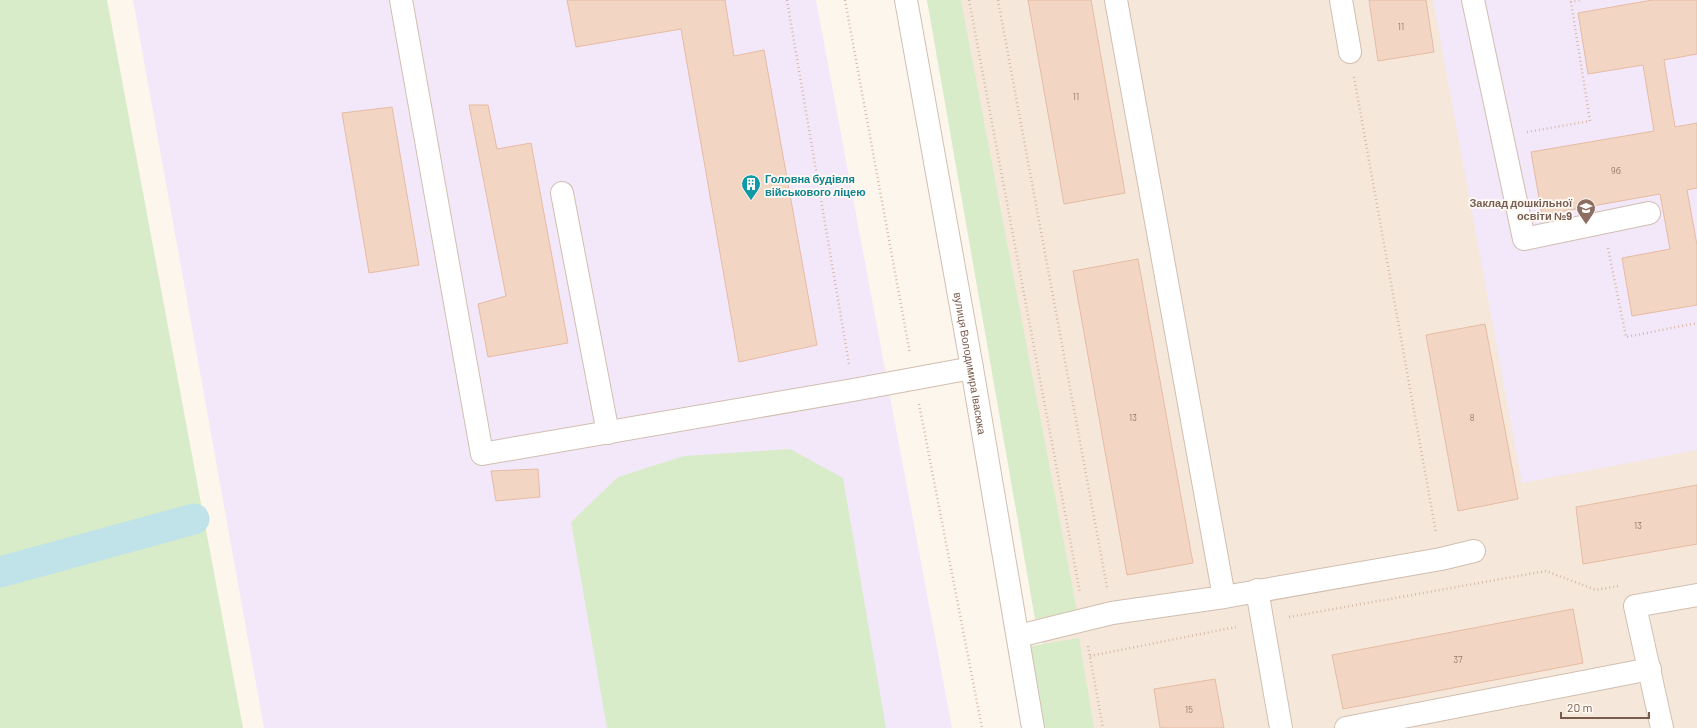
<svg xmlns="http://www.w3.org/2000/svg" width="1697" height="728" font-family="Barlow,sans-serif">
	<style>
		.residential { fill: #f5e8da }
		.education { fill: #f3e8fa }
		.green { fill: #d8ecc9 }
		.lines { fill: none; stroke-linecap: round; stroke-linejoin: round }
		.canal { stroke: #bfe3e8; stroke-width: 31 }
		.building { fill: #f3d5c3; stroke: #e6bba3 }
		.minor-casing { stroke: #d1beb0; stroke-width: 24 }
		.path { stroke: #d9b8a5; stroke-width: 2.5; stroke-dasharray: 1 3; stroke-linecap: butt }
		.minor { stroke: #fff; stroke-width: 22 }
		.labels { text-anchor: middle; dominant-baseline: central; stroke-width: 3.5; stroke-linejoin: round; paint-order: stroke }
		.number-label { font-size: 9px; fill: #987a6a }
		.culture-label { font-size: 11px; font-weight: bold; fill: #0d838f; stroke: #fffaf3; text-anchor: start }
		.education-label { font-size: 11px; font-weight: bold; fill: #785e54; stroke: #fffaf3; text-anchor: end }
		.street-label { font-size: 11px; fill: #7a5c4d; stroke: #fffaf3 }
	</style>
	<rect width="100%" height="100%" fill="#fdf6ec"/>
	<path class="residential" d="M927 0H1697V728H1058Z"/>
	<g class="education">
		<path d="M133 0H816L952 728H264Z"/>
		<path d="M1433 0H1697V450L1522 483Z"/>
	</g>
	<g class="green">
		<path d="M0 0H107L243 728H0Z"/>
		<path d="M927 0H961L1077 611 1035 619Z"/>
		<path d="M790 449 843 478 886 728H607L571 522 618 477 684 456Z"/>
		<path d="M1079 638 1094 728H1045L1031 646Z"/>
	</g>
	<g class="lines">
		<path class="canal" d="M0 572 194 519"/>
	</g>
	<g class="building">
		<path d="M567 0H725L734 56 764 50 817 345 739 362 681 29 576 47Z"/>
		<path d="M1028 0H1091L1125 193 1064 204Z"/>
		<path d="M1369 0H1426L1434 52 1378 61Z"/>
		<path d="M1652 0H1697V54L1664 60 1675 127 1697 123V188L1687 190 1697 245V305L1632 316 1622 258 1670 249 1660 194 1542 215 1531 152 1654 131 1643 65 1588 74 1578 13Z"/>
		<path d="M469 105H488L497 149 531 143 568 343 488 357 478 304 506 296Z"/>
		<path d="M392 107 419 265 369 273 342 113Z"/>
		<path d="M1138 259 1193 563 1127 575 1073 271Z"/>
		<path d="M1485 324 1518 499 1458 511 1426 335Z"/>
		<path d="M538 469 540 497 496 501 491 471Z"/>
		<path d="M1697 485V544L1583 564 1576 507Z"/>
		<path d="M1573 609 1583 663 1343 709 1332 655Z"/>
		<path d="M1215 679 1224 728H1160L1154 689Z"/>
	</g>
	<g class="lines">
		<defs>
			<g id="minor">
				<path d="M401 0 482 454 853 390 972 368"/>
				<path id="s1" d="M906 0 972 368 1033 728"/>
				<path d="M1116 0 1224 597"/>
				<path d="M1341 0 1350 52"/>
				<path d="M1473 0 1524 239 1649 213"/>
				<path d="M562 193 608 433"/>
				<path d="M1257 590 1281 728"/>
				<path d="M1018 636 1112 613 1224 597 1441 559 1474 551"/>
				<path d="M1346 728 1650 669"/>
				<path d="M1662 728 1635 606 1697 595"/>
			</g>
		</defs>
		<use href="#minor" class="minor-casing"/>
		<g class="path">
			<path d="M787 0 849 364"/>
			<path d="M845 0 910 354"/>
			<path d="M969 0 1080 593"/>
			<path d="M998 0 1107 587"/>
			<path d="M1354 77 1436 533"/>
			<path d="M1527 132 1590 121 1571 2 1580 0"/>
			<path d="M1608 248 1626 337 1697 323"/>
			<path d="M919 404 982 728"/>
			<path d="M1289 617 1546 571 1596 590 1618 586"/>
			<path d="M1088 646 1103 728"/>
			<path d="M1090 656 1236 627"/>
		</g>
		<use href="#minor" class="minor"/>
	</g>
	<defs>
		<symbol id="building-pin" viewBox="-11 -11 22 30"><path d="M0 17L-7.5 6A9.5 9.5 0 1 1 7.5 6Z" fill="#0f9aa8" stroke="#fffaf3"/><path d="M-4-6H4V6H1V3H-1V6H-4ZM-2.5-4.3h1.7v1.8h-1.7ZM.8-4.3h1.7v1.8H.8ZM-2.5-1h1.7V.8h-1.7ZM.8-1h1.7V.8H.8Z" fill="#fff"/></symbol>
		<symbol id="school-pin" viewBox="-11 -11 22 30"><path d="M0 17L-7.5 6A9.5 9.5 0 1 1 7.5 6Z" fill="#8d6e63" stroke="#fffaf3"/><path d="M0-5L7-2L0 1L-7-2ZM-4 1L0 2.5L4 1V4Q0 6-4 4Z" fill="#fff"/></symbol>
	</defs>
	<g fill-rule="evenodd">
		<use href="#building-pin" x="740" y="173" width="22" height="30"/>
		<use href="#school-pin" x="1575" y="197" width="22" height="30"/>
	</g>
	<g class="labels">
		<g class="number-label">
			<text x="1401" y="26">11</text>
			<text x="1076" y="96">11</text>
			<text x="1616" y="170">9б</text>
			<text x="1133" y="417">13</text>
			<text x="1472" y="417">8</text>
			<text x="1638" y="525">13</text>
			<text x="1458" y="659">37</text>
			<text x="1189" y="709">15</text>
		</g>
		<g class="culture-label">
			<text x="765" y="178">Головна будівля<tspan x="765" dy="13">військового ліцею</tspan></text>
		</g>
		<g class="education-label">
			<text x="1572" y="202">Заклад дошкільної<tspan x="1572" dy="13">освіти №9</tspan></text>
		</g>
		<g class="street-label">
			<text stroke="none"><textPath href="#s1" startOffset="369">вулиця Володимира Івасюка</textPath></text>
		</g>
	</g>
	<path d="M1561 712v6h88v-6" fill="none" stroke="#7a5c4d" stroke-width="2"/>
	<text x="1567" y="712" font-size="12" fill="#7a5c4d" stroke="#fffaf3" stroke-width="3" paint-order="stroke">20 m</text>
</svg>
